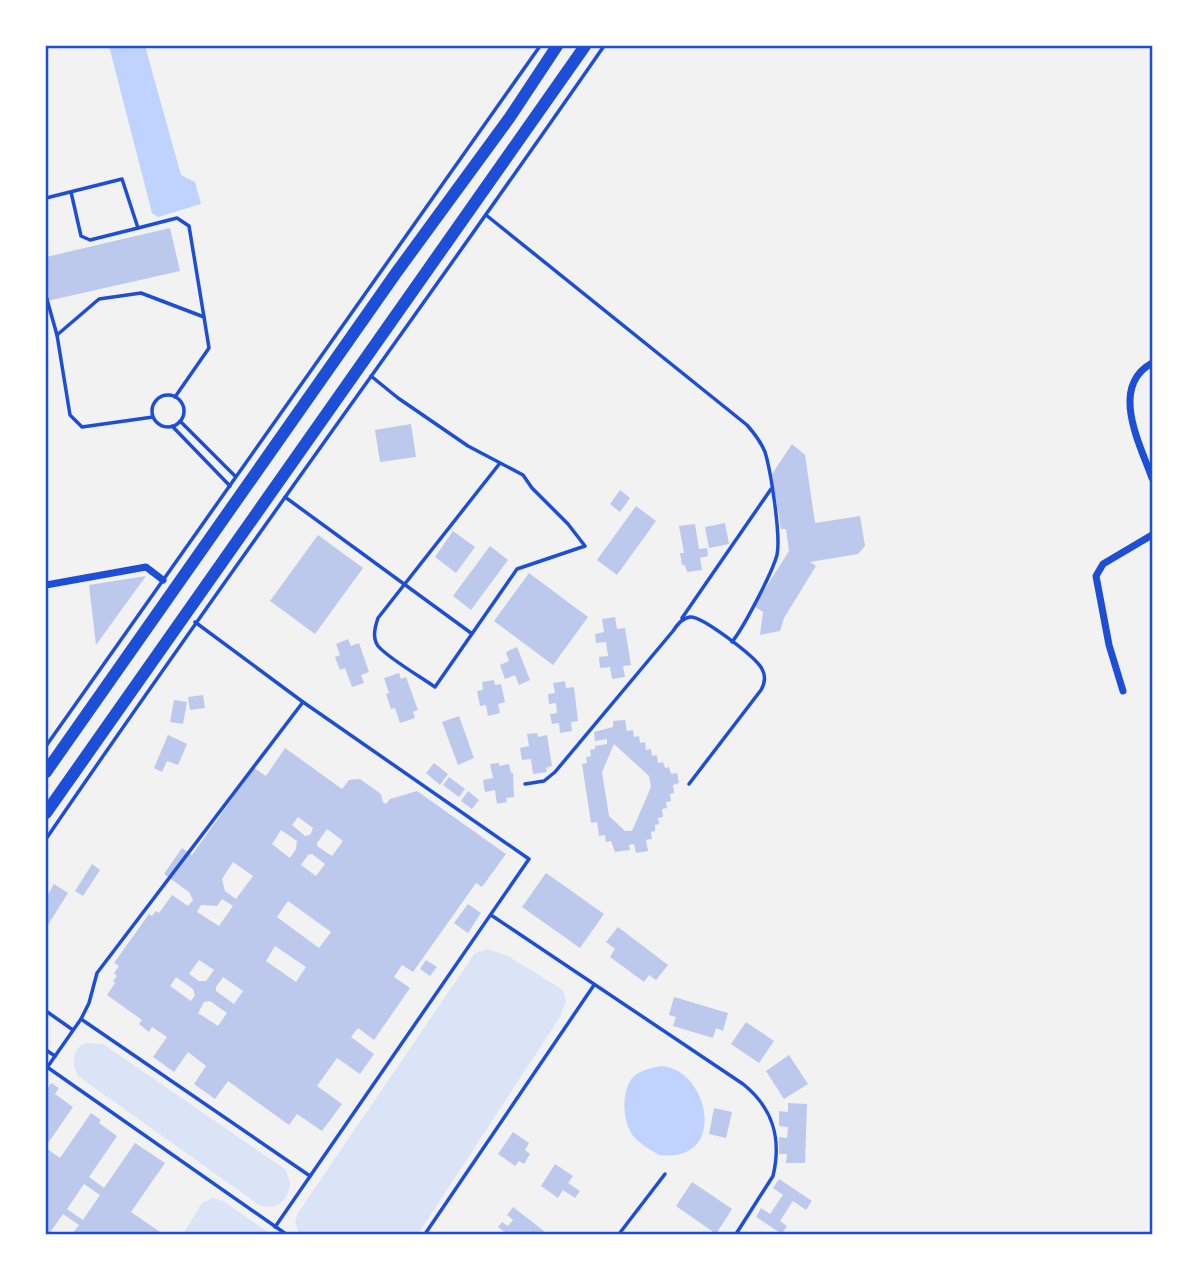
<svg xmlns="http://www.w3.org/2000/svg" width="1198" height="1280" font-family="'Roboto Condensed',sans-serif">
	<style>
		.green { fill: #dbe4f7 }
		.water { fill: #bfd3fe }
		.building { fill: #bdc9ec; fill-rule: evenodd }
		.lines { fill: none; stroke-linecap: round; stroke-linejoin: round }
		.service { stroke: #1d4ed8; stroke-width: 3.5 }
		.minor { stroke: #1d4ed8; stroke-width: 7 }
		.trunk { stroke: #1d4ed8; stroke-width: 12 }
		.neatline { fill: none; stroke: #1d4ed8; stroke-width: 2.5 }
	</style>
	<rect width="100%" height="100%" fill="#f2f2f2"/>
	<g class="green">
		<path d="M487 949 508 956 563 990 566 1001 560 1017 418 1234H299L295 1221 298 1213 475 953Z"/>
		<path d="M86 1043 103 1044 286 1170 290 1183C288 1201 277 1211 259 1205L78 1076C71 1064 72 1048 86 1043Z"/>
		<path d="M213 1198 223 1201 271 1234H183L202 1203Z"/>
	</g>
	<g class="water">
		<path d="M109 46H145L181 175 195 182 201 204 158 217 152 213Z"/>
		<path d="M661 1066C702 1068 722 1137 686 1152 678 1156 668 1156 659 1155 651 1150 642 1145 636 1139 622 1126 620 1090 634 1076 641 1070 652 1068 661 1066Z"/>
	</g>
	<g class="building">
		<path d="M170 228 180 271 47 301 46 257Z"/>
		<path d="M411 424 416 457 380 462 375 430Z"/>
		<path d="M792 444 805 455 815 523 860 516 865 546 858 554 810 562 816 566 784 618 780 631 760 635 763 612 754 606 789 551 786 529H781L772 474Z"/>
		<path d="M620 490 630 498 620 512 610 504Z"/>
		<path d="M636 506 656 521 617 575 597 560Z"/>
		<path d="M725 523 729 544 709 548 705 527Z"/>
		<path d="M695 524 699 549 707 548 708 556 700 558 702 570 687 572 685 565H682L680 553H684L679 526Z"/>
		<path d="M453 531 475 547 456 573 435 557Z"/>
		<path d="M318 535 363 568 315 634 270 601Z"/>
		<path d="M490 546 508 560 471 610 453 596Z"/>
		<path d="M529 573 588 617 553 665 494 621Z"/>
		<path d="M146 576 96 645 89 585Z"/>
		<path d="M615 617 617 629 625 628 631 665 623 666 625 677 612 679 610 667 600 668 599 657 608 656 606 642 596 643 595 634 604 632 602 619Z"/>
		<path d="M348 639 351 646 359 643 369 672 361 675 364 683 352 687 345 668 340 670 335 657 340 655 336 644Z"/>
		<path d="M517 647 530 680 519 685 515 675 505 679 500 665 509 661 506 652Z"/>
		<path d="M399 673 401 679 406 677 418 710 413 712 415 718 400 723 395 708 391 709 386 694 389 693 384 678Z"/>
		<path d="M494 680 495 685 501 684 505 702 498 704 500 713 488 716 486 705 480 706 477 691 483 690 482 682Z"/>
		<path d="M565 681 566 688 574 687 578 721 571 722 572 731 560 733 559 723 552 724 550 714 557 713 556 703 549 704 548 694 555 693 553 683Z"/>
		<path d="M203 695 205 708 190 710 188 697Z"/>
		<path d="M174 700 187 702 183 724 170 722Z"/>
		<path d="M459 716 474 758 458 765 442 722Z"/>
		<path d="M625 720 627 731 633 730 634 737 639 736 640 743 645 742 646 750 651 749 652 756 657 755 658 763 663 762 665 768 669 767 671 774 677 773 679 783 673 785 674 793 670 794 671 801 666 802 667 808 662 809 663 817 658 818 659 824 655 825V831L651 832 652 839 646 840 648 851 636 853 634 844 629 845 630 850 615 852 611 841 606 842 605 835 599 836 597 822 591 823 582 764 587 763 586 757 591 756 590 750 595 749V746L607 744V739L595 741 594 732 613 727V721ZM614 744 649 776 651 787 632 831H625L609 816 602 772Z"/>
		<path d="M537 733 538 737 547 735 552 766 546 768 547 772 533 774 531 759 522 760 520 748 529 746 527 734Z"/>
		<path d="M168 735 187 744 178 765 167 761 162 772 154 768Z"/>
		<path d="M285 748 342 789 349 780 360 779 381 794 383 802 386 804 390 799 417 791 506 854 482 887 476 883 413 972 402 965 394 977 410 988 374 1040 358 1028 351 1037 374 1054 360 1074 337 1058 317 1086 342 1104 322 1131 297 1114 289 1125 228 1081 215 1099 194 1084 206 1066 188 1052 174 1072 153 1057 167 1037 152 1027 149 1032 139 1024 142 1020 107 995 115 983 113 981 117 976 114 973 119 966 114 963 149 914 152 916 156 911 159 913 172 895 188 906 193 900 189 892 164 874 182 848 192 855 254 768 266 776ZM298 817 313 828 310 835 305 836 292 825ZM327 829 343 841 332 856 317 846V843ZM281 830 297 841 296 849 290 858 272 844ZM312 854 325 864 316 876 301 865 308 855ZM233 862 253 876 236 899 225 891 222 879ZM222 899 233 906 219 926 197 912 201 905 217 906ZM288 901 331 932 319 948 277 917ZM275 946 306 967 296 982 266 961ZM199 960 214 970 206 981H199L189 974ZM176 977 193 989 195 995 191 1001 170 986ZM223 977 243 991 234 1004 216 991V987ZM210 1001 227 1013 218 1026 198 1013 204 1002Z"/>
		<path d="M434 763 448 774 440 785 426 773Z"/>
		<path d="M499 763V766L509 764 511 773H513L514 797 506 798 507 802 497 804 495 790 485 792 483 780 493 778 490 764Z"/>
		<path d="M449 777 465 789 459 797 443 785Z"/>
		<path d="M468 791 479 800 472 809 461 801Z"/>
		<path d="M92 864 100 870 83 896 75 891Z"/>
		<path d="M546 873 604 914 580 948 522 907Z"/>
		<path d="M54 884 68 893 46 928V898Z"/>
		<path d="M468 904 481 913 468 933 454 923Z"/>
		<path d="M618 927 668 965 656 980 649 975 644 982 610 957 615 949 606 942Z"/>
		<path d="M426 960 437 967 430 976 420 969Z"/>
		<path d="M674 997 728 1013 723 1031 716 1028 713 1038 673 1026 676 1017 669 1015Z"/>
		<path d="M746 1022 774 1041 759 1063 731 1044Z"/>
		<path d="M789 1055 808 1084 784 1099 766 1071Z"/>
		<path d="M51 1083 59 1088 55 1094 73 1107 46 1146V1091Z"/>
		<path d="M788 1103 807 1104 805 1163H786L787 1154H779V1137L787 1138 788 1127 779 1126V1111L788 1112Z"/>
		<path d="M714 1108 732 1112 726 1138 709 1134Z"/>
		<path d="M91 1113 101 1120 99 1123 117 1136 89 1177 104 1188 135 1143 165 1163 131 1212 163 1234H72L79 1225 63 1214 49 1234H46V1148L60 1158ZM84 1184 100 1195 83 1220 67 1209Z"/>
		<path d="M513 1132 529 1143 525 1150 530 1154 524 1164 519 1161 515 1166 498 1154Z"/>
		<path d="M555 1164 573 1176 568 1183 580 1191 575 1198 563 1190 558 1198 541 1186Z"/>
		<path d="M779 1179 812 1201 806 1210 793 1201 780 1221 787 1226 782 1234 756 1217 761 1208 770 1214 783 1195 773 1188Z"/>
		<path d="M692 1182 732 1209 716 1234 676 1206Z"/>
		<path d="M513 1207 544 1231 541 1234H507L498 1227 502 1222 508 1226 513 1220 507 1215Z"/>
	</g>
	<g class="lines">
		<g class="service">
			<path d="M71 192 81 236 90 240 138 228"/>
			<path d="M46 198 122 179 138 228 177 218 189 226 204 317"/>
			<path d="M486 215 747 425C754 433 761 442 765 452 771 472 781 536 777 555 772 573 744 627 732 642"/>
			<path d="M46 296 57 335"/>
			<path d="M371 376 398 398 468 446 523 475 532 488 568 524 585 546 517 569 435 687C421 677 388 658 378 646 372 638 375 627 378 618L500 463"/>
			<circle cx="168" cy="411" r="16"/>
			<path d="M153 417 82 427 70 415 57 335 99 299 141 293 204 317 209 348 175 397"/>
			<path d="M180 421 235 476"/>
			<path d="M172 426 230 486"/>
			<path d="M285 497 471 633"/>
			<path d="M682 618 771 489"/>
			<path d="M195 622 303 702 529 859 275 1227"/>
			<path d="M46 746 540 46"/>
			<path d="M525 784 544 781 555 772 673 631C677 625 682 618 690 617 702 616 756 657 762 669 766 676 765 683 761 690L689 784"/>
			<path d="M46 839C228 572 420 312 604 46"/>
			<path d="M491 915 743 1084C773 1108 782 1138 773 1176L736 1234"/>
			<path d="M46 1011 73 1030"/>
			<path d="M81 1019 310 1176"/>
			<path d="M46 1050 55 1056"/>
			<path d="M47 1067 286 1234"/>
			<path d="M46 1069 81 1019 89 1003 97 973 303 702"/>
			<path d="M425 1234 594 985"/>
			<path d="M619 1234 665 1174"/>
		</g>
		<g class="minor">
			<path d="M1152 363C1109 387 1140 444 1152 478"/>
			<path d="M46 585 146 567 163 580"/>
			<path d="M1123 691 1109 645 1096 576 1103 564 1152 535"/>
		</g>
		<g class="trunk">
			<path d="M46 772 396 273 510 117 557 46"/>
			<path d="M46 813 585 46"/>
		</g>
	</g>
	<rect width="1198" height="1280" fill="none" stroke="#ffffff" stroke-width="94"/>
	<rect x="47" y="47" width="1104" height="1186" class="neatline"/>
</svg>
